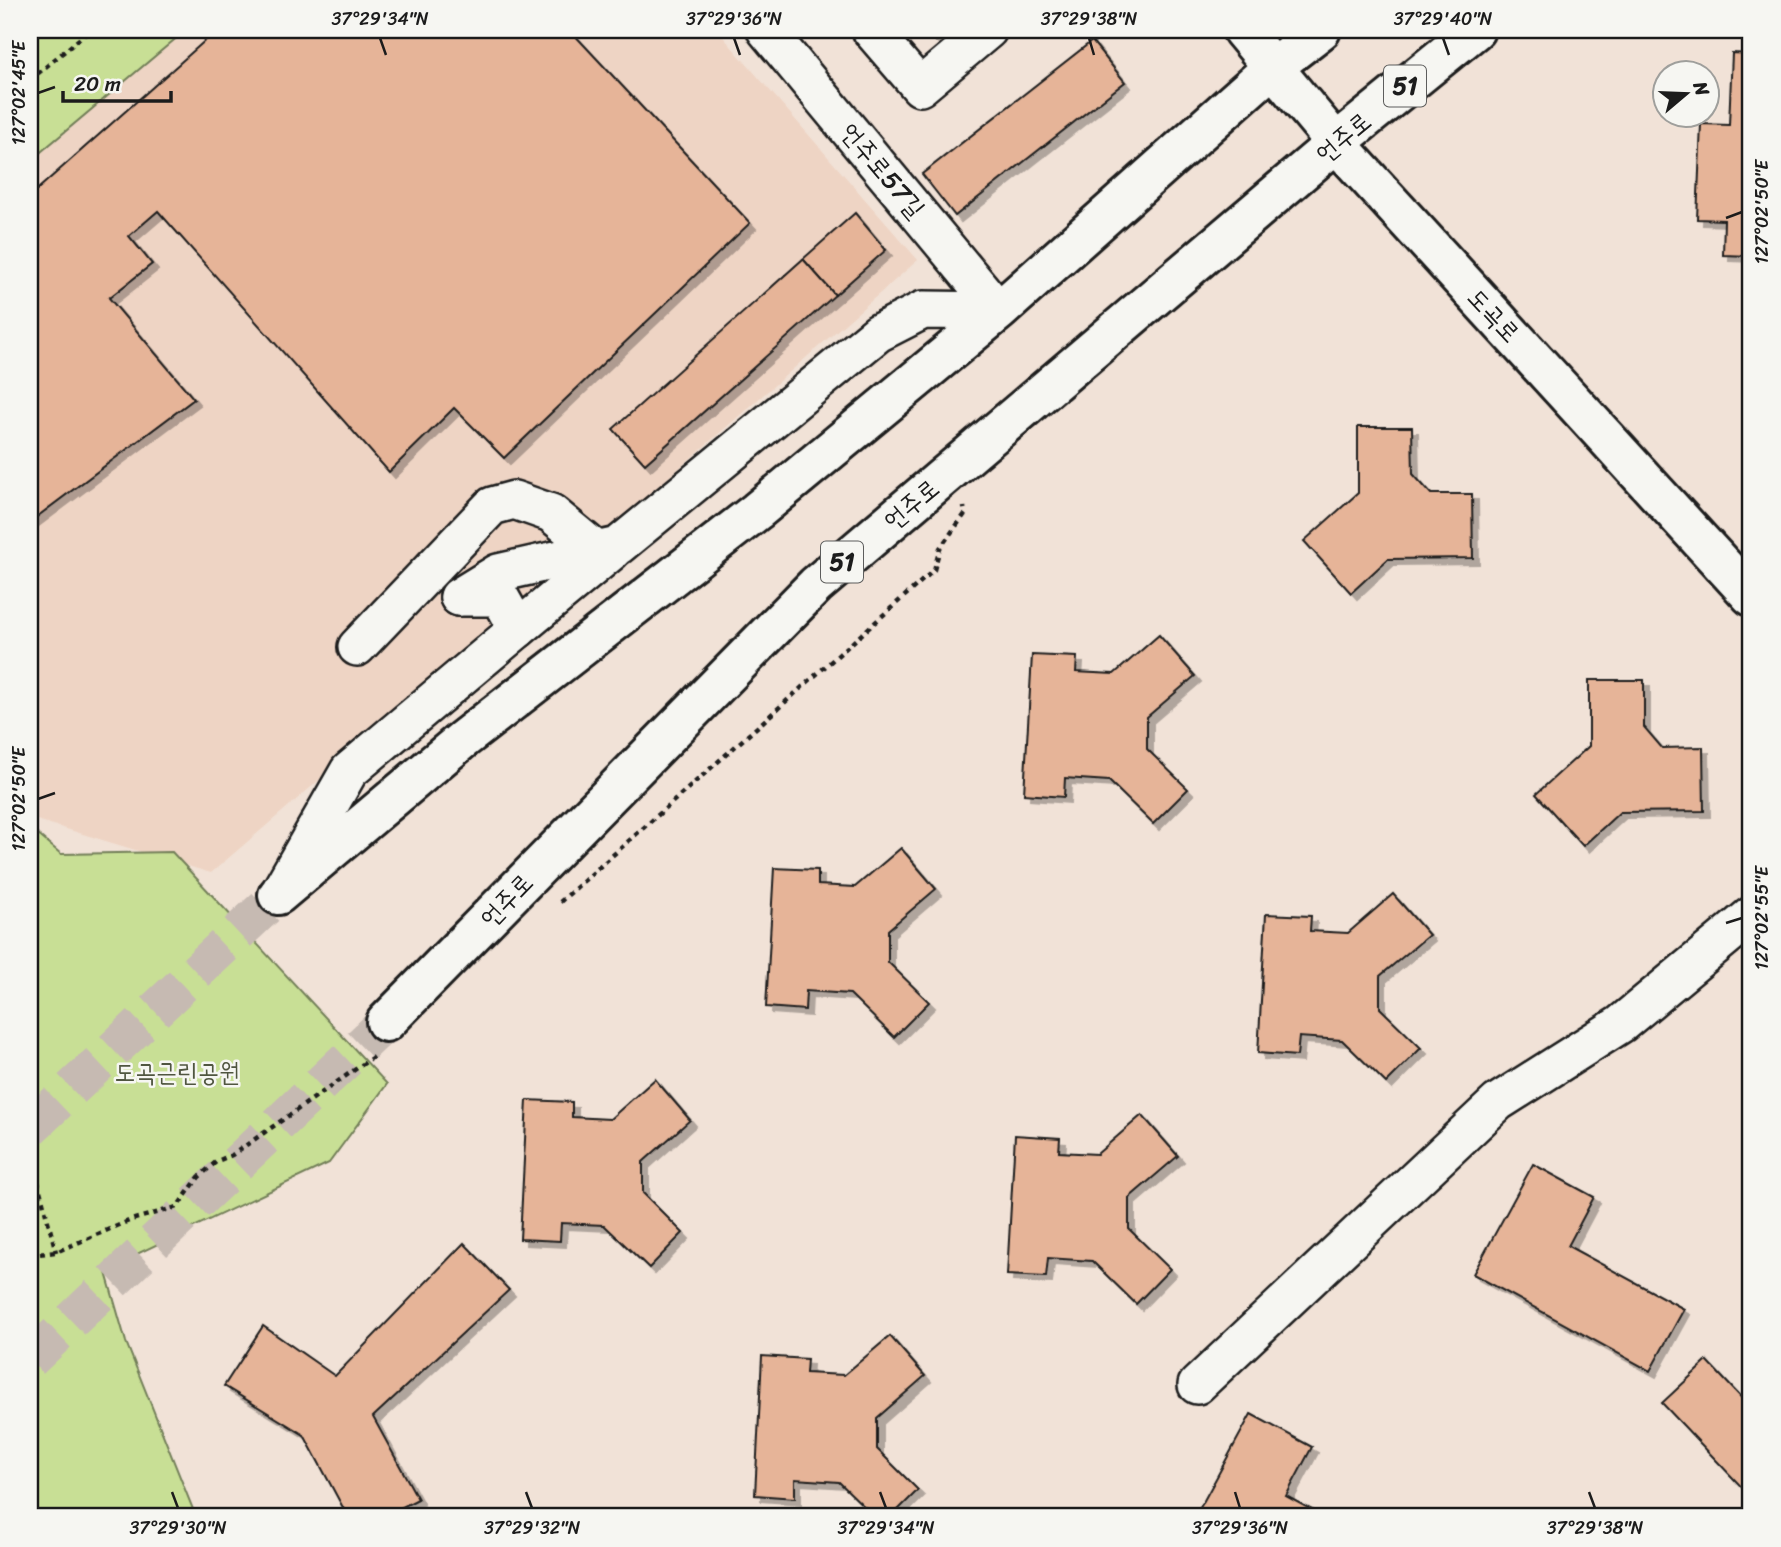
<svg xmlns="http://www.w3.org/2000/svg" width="1781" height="1547" font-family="Sriracha,'Poor Story',sans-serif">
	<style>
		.built { fill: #eed4c4 }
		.green { fill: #c8df95; stroke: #727e58; stroke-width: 2 }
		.building { fill: #e6b498; stroke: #1c1c1c; stroke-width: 2; filter: url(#shadow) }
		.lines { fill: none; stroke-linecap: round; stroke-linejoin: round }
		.major-tunnel { stroke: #c6bab2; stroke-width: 38; stroke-dasharray: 38 19; stroke-linecap: butt }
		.minor-casing { stroke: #1c1c1c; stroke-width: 42 }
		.major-casing { stroke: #1c1c1c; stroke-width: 44 }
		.path { stroke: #1c1c1c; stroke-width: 4.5; stroke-dasharray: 5 5; stroke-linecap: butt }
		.minor { stroke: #f6f6f2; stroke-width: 37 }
		.major { stroke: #f6f6f2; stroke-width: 38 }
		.ticks { fill: none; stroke: #1c1c1c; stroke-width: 2.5 }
		.labels { text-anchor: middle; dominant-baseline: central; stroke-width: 5; stroke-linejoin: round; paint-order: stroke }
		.shield { fill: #f6f6f2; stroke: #5d5d5c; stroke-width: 2 }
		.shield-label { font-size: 24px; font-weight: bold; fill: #1c1c1c }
		.street-label { font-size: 26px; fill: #1c1c1c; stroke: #f6f6f2 }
		.park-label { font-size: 26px; fill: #505640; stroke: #f6f6f2 }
		.neatline { fill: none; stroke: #1c1c1c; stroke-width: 2.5 }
		.ticks-label { font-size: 18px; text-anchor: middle; fill: #1c1c1c }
	</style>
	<defs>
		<filter id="shadow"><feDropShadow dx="6" dy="6" stdDeviation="0" flood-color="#0004"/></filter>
	</defs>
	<rect width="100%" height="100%" fill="#f1e2d7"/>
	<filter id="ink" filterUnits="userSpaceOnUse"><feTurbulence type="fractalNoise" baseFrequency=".0143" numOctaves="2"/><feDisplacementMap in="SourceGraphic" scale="14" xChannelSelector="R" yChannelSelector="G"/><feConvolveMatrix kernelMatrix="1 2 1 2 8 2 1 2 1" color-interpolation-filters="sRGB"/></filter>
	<g filter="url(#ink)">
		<path class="built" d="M186 30H717L918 260 488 635 211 873 30 818V161Z"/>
		<g class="green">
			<path d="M30 30H186L30 161Z"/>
			<path d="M30 828 61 854 172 852 387 1084 329 1163 105 1269 126 1342 196 1517H30Z"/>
		</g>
		<g class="building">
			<path d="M217 30H570L750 223 504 458 454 408 389 472 158 211 129 236 152 264 109 298 194 399 30 522V196Z"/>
			<path d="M926 30H949L936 41Z"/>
			<path d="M1092 41 1125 82 955 216 922 174Z"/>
			<path d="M1732 53 1751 54V256L1723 255 1724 220 1697 219 1701 124 1729 125Z"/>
			<path d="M855 213 886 250 835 295 803 259Z"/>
			<path d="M803 259 835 295 645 464 613 429Z"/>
			<path d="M1358 427H1412L1413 474 1431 494H1472L1473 558 1388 559 1351 593 1304 541 1358 493Z"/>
			<path d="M1159 635 1195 676 1147 717V749L1188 789 1153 824 1109 781 1065 778 1064 797 1024 794 1032 655 1077 657 1076 672 1114 674Z"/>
			<path d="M1589 680H1644V727L1662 748 1703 747 1704 811 1620 812 1583 846 1536 794 1589 746Z"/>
			<path d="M901 848 936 889 888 930V962L929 1002 894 1037 850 994 806 991 805 1010 766 1007 774 868 818 870V885L855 887Z"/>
			<path d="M1393 894 1429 935 1380 976V1008L1421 1048 1386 1083 1342 1040 1299 1037 1297 1056 1258 1053 1266 914 1311 916 1310 931 1348 933Z"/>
			<path d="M655 1079 690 1120 643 1162V1193L683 1233 649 1268 604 1225 561 1223 560 1241 520 1239 527 1100 572 1102V1117L610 1119Z"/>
			<path d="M1142 1115 1178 1156 1129 1198V1229L1170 1269 1136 1304 1092 1261 1048 1258 1046 1277 1007 1275 1015 1135 1060 1138 1059 1152 1097 1154Z"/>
			<path d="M1533 1164 1594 1197 1568 1246 1684 1309 1650 1371 1473 1274Z"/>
			<path d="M464 1243 509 1290 373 1417 418 1499 383 1517H348L304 1435 224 1386 263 1326 335 1376Z"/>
			<path d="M890 1336 925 1376 877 1418V1449L918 1490 891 1517H875L839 1482 795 1479V1498L755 1495 762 1356 807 1359 806 1373 844 1375Z"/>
			<path d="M1707 1361 1751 1408V1497L1662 1403Z"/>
			<path d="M1251 1414 1312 1447 1286 1496 1325 1517H1195Z"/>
		</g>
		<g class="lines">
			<g class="major-tunnel">
				<path d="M30 1128 278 895"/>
				<path d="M30 1360 386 1022"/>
			</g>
			<defs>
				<g id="minor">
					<path d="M766 30 999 311"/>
					<path d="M871 30 920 87 988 30"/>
					<path d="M459 597 498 573 618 546 878 333 923 310 999 311"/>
					<path d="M518 629 612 551"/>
					<path d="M357 647 492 506 514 500 551 513 597 551"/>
					<path d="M281 890 349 771 518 629 500 597H459"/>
					<path d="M1197 1385 1498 1102 1621 1024 1751 916"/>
				</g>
				<g id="major">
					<path d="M1242 30 1336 143 1751 596"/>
					<path d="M278 895 461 741 757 511 999 311 1273 67 1321 30"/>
					<path d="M386 1022 816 585 1336 143 1475 30"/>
				</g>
			</defs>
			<use href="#minor" class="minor-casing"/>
			<use href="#major" class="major-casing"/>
			<g class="path">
				<path d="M30 80 90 30"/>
				<path d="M560 902 934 570 940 548 965 514 964 507"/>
				<path d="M30 1152 56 1252"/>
				<path d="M30 1255 56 1252 131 1220 177 1207 199 1177 217 1161 232 1155 373 1057"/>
			</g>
			<use href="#minor" class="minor"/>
			<use href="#major" class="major"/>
		</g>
	</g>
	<path class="ticks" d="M380 38 386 55M734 38 740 55M1089 38 1094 55M1443 38 1449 55M38 93 55 87M1726 218 1742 212M38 799 55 793M1726 923 1742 918M172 1492 178 1508M526 1492 532 1508M880 1492 886 1508M1235 1492 1240 1508M1589 1492 1595 1508"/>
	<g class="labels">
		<g class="shield">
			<rect x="1384" y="65.5" width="42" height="41" rx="5"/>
			<rect x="821" y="541.5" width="42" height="41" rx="5"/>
		</g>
		<g class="shield-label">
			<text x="1405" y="86">51</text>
			<text x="842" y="562">51</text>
		</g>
		<g class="street-label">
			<text transform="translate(1343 137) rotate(-40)">언주로</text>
			<text transform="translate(883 170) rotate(50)">언주로57길</text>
			<text transform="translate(1494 315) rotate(47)">도곡로</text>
			<text transform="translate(911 504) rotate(-40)">언주로</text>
			<text transform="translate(506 900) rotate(-46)">언주로</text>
		</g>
		<g class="park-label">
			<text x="177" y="1072">도곡근린공원</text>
		</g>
	</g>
	<rect width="1781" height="1547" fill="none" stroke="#f6f6f2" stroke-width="77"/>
	<g transform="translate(1686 94) rotate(71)"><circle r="33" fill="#f6f6f2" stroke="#9f9f9c" stroke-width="2"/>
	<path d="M0-5L12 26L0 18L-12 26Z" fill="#1c1c1c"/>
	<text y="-10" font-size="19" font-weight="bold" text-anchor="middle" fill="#1c1c1c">N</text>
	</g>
	<path d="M63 91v10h108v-10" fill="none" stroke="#1c1c1c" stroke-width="3.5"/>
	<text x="74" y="91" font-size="21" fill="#1c1c1c" stroke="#f6f6f2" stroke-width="5" paint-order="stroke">20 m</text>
	<rect x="38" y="38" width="1704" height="1470" class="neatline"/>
	<g class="ticks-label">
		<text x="380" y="25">37°29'34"N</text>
		<text x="734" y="25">37°29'36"N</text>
		<text x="1089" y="25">37°29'38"N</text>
		<text x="1443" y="25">37°29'40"N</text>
		<text transform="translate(19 93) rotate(-90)" y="6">127°02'45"E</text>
		<text transform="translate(1762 212) rotate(-90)" y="6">127°02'50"E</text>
		<text transform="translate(19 799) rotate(-90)" y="6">127°02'50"E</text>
		<text transform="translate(1762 918) rotate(-90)" y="6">127°02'55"E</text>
		<text x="178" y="1534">37°29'30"N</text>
		<text x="532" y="1534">37°29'32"N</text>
		<text x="886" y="1534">37°29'34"N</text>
		<text x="1240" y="1534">37°29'36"N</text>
		<text x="1595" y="1534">37°29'38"N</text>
	</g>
</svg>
